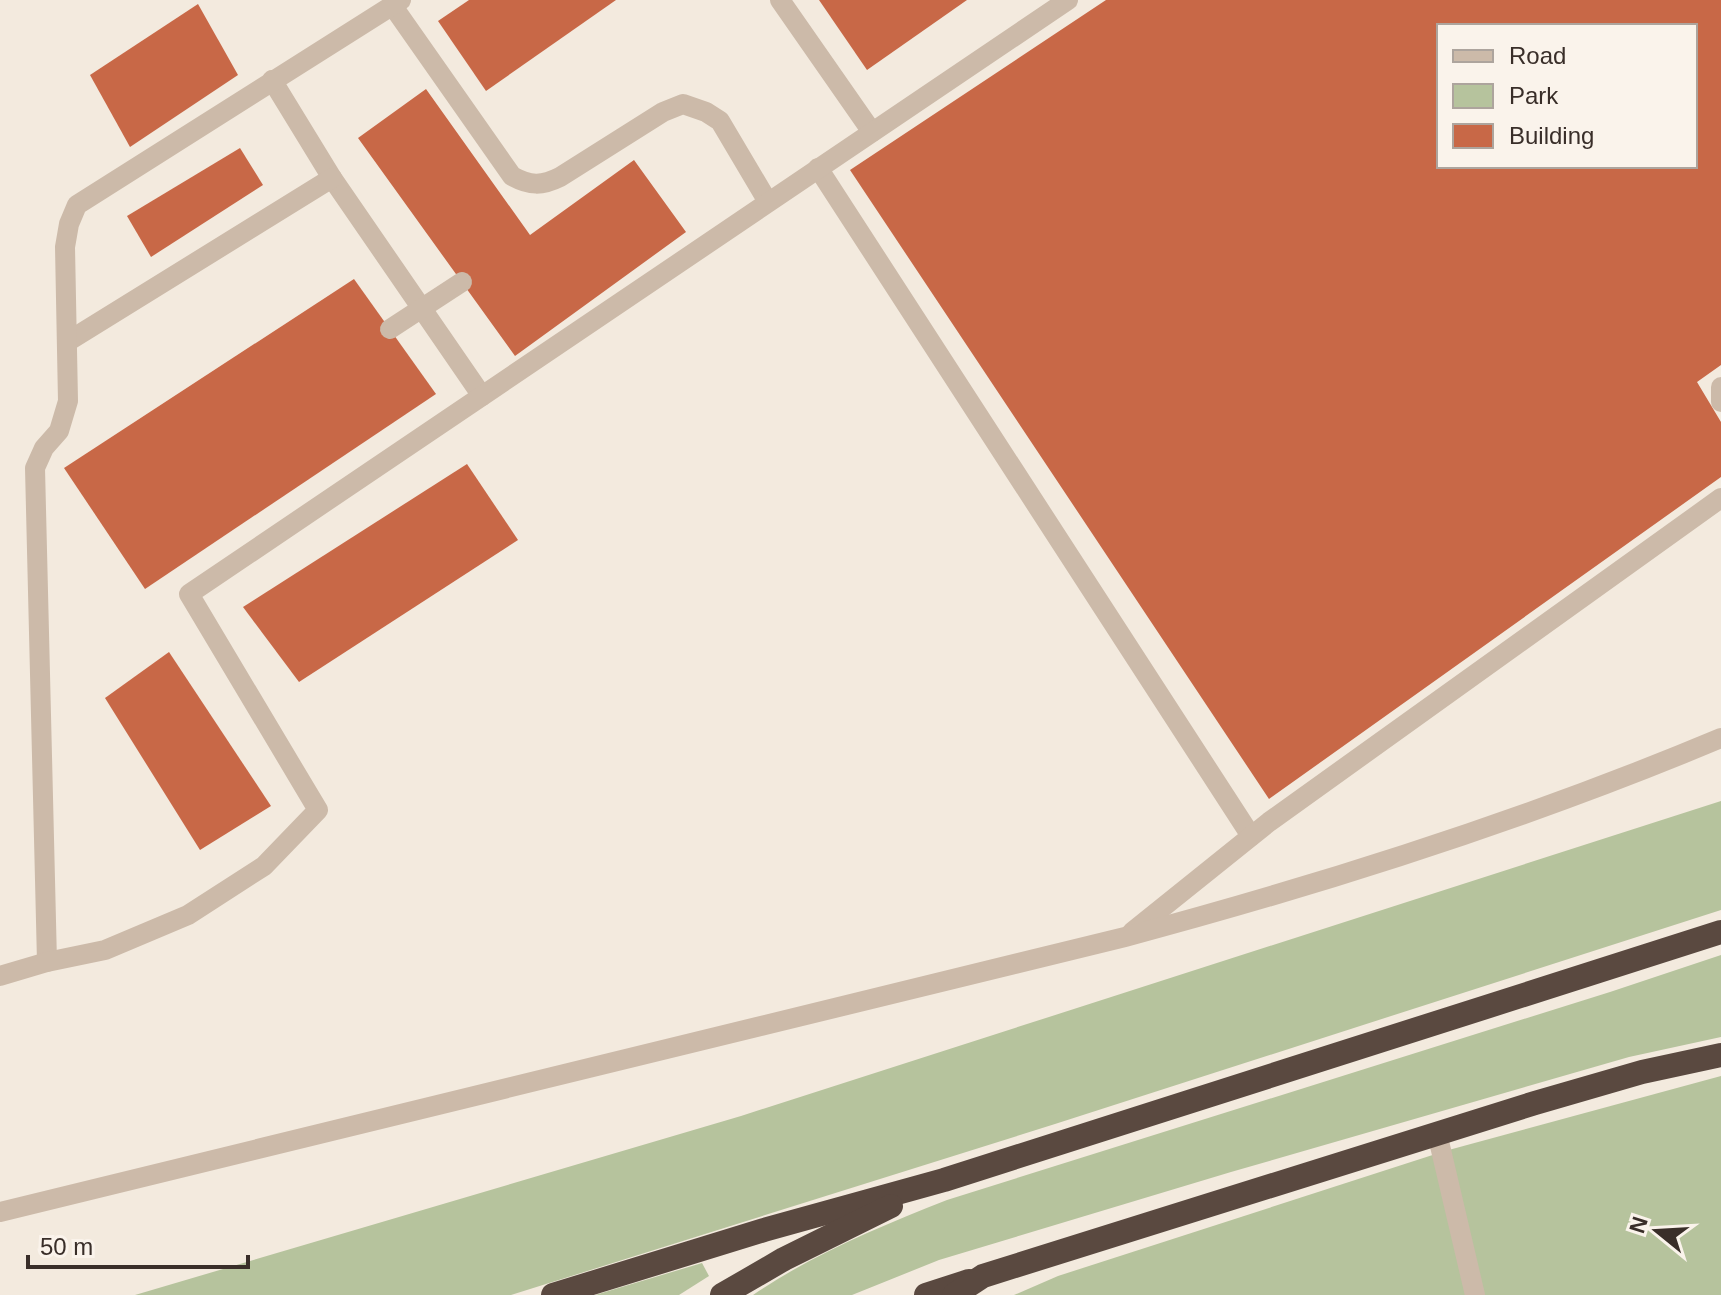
<svg xmlns="http://www.w3.org/2000/svg" width="1721" height="1295" font-family="Arial,sans-serif">
	<style>
		.green { fill: #b6c39d }
		.building { fill: #c86847; fill-rule: evenodd }
		.lines { fill: none; stroke-linecap: round; stroke-linejoin: round }
		.minor { stroke: #ccbaa9; stroke-width: 20 }
		.highway { stroke: #5a4940; stroke-width: 24 }
	</style>
	<rect width="100%" height="100%" fill="#f3eade"/>
	<g class="green">
		<path d="M1721 801V910L1055 1124 511 1295H135L741 1116Z"/>
		<path d="M1721 955V1037L1629 1057 1231 1172 939 1260 852 1295H753C813 1254 879 1227 947 1200L1610 992Z"/>
		<path d="M1721 1076V1295H1014L1058 1276 1445 1151Z"/>
		<path d="M702 1263 709 1276 679 1295H595Z"/>
	</g>
	<g class="building">
		<path d="M469 0H616L486 91 438 21Z"/>
		<path d="M819 0H967L867 70Z"/>
		<path d="M1106 0H1721V365L1697 382 1721 422V477L1269 799 850 170ZM1439 26H1695V166H1439Z"/>
		<path d="M198 4 238 75 130 147 90 75Z"/>
		<path d="M426 89 530 235 634 160 686 232 515 356 358 138Z"/>
		<path d="M240 148 263 185 151 257 127 216Z"/>
		<path d="M354 279 436 394 145 589 64 468Z"/>
		<path d="M467 464 518 540 299 682 243 607Z"/>
		<path d="M169 652 271 806 200 850 105 698Z"/>
	</g>
	<g class="lines">
		<g class="minor">
			<path d="M780 0 872 132"/>
			<path d="M392 5 512 176C530 186 542 186 560 177L663 112 683 104 706 112 720 121 768 202"/>
			<path d="M272 80 332 178 482 396"/>
			<path d="M818 168 1251 836"/>
			<path d="M390 329 462 282"/>
			<path d="M67 342 332 178"/>
			<path d="M1721 387V402"/>
			<path d="M1132 932 1269 822 1721 498"/>
			<path d="M47 962 35 468 44 448 59 431 68 401 65 247 69 224 77 205 401 0"/>
			<path d="M0 976 47 962 105 950 188 915 264 866 318 810 189 594 1068 0"/>
			<path d="M1437 1133 1475 1295"/>
			<path d="M0 1212 1125 937C1327 883 1528 819 1721 738"/>
		</g>
		<g class="highway">
			<path d="M553 1295 764 1230 944 1180 1721 932"/>
			<path d="M722 1295 784 1259 891 1206"/>
			<path d="M926 1295 969 1281"/>
			<path d="M954 1295 983 1276 1535 1103 1642 1072 1721 1055"/>
		</g>
	</g>
	<rect x="1437" y="24" width="260" height="144" fill="#faf3eb" stroke="#ada49d" stroke-width="2"/>
	<rect x="1453" y="50" width="40" height="12" fill="#ccbaa9" stroke="#ada49d" stroke-width="2"/>
	<text x="1509" y="64" font-size="24" fill="#392e29">Road</text>
	<rect x="1453" y="84" width="40" height="24" fill="#b6c39d" stroke="#ada49d" stroke-width="2"/>
	<text x="1509" y="104" font-size="24" fill="#392e29">Park</text>
	<rect x="1453" y="124" width="40" height="24" fill="#c86847" stroke="#ada49d" stroke-width="2"/>
	<text x="1509" y="144" font-size="24" fill="#392e29">Building</text>
	<g transform="translate(1657 1231) rotate(288)" stroke="#faf3eb" stroke-width="6" paint-order="stroke">
	<path d="M0-6L14 30L0 20L-14 30Z" fill="#392e29"/>
	<text y="-12" font-size="22" font-weight="bold" text-anchor="middle" fill="#392e29">N</text>
	</g>
	<path d="M28 1255v12h220v-12" fill="none" stroke="#392e29" stroke-width="4"/>
	<text x="40" y="1255" font-size="24" fill="#392e29" stroke="#faf3eb" stroke-width="6" paint-order="stroke">50 m</text>
</svg>
